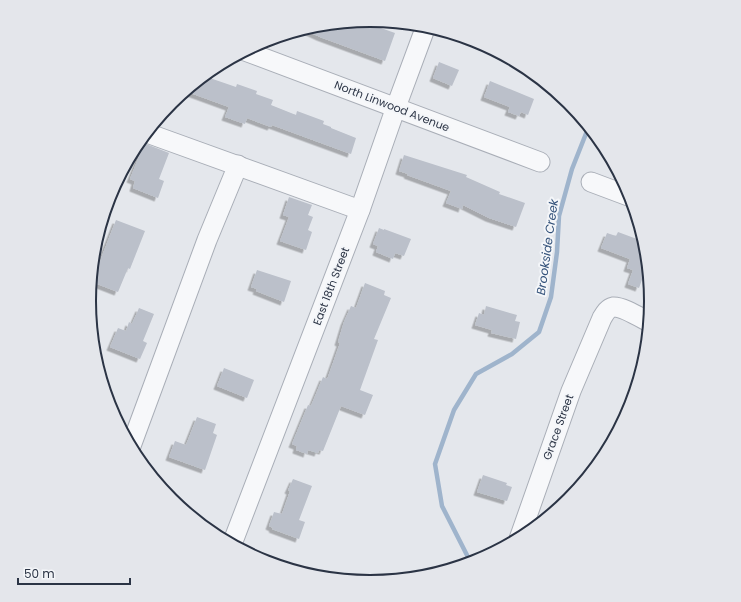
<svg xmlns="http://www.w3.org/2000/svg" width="741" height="602" font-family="Poppins,sans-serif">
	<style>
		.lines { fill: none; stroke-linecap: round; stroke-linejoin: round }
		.stream { stroke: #9fb4cc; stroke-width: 4.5 }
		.building { fill: #bbc0ca; filter: url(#shadow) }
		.minor-casing { stroke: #a9aeb7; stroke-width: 21 }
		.minor { stroke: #f7f8fa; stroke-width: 19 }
		.labels { text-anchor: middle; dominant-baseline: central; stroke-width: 4; stroke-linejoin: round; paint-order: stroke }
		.street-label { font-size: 11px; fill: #2b3445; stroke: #f4f6f9 }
		.water-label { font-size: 12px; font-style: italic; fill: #34527a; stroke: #f4f6f9 }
		.rim { fill: none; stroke: #2b3445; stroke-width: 2 }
	</style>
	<defs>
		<filter id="shadow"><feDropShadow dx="-3.5" dy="3.5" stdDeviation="0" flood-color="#0004"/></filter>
	</defs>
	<rect width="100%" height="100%" fill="#e4e7ec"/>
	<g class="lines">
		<path class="stream" d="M471 563 442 506 435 464 454 410 476 374 512 354 539 332 551 297 557 252 559 216 572 169 589 126"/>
	</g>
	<g class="building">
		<path d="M361 21 395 33 385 61 320 37 303 29 316 25 334 24 347 28 349 22Z"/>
		<path d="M439 62 459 70 452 86 433 78Z"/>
		<path d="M204 76 236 87 237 84 257 91 256 94 273 100 271 105 296 115 297 111 324 121 323 124 331 127V128L356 138 351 154 272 125 271 127 247 118 245 124 225 117 229 107 185 91Z"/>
		<path d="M490 81 534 99 528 115 521 112 519 116 508 112 510 107 484 97Z"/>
		<path d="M141 142 169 153 159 179 164 181 158 198 133 188 135 181 130 179 140 154 136 153Z"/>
		<path d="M404 155 467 175 466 177 500 192 499 194 525 203 516 227 489 218 463 205 462 209 446 203 451 191 407 175 408 174 399 171Z"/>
		<path d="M289 197 312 205 308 215 313 217 308 230 312 232 306 250 280 241 289 217 283 215Z"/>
		<path d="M116 220 145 231 130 269 128 268 118 292 92 282Z"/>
		<path d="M379 228 384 230V229L411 239 404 256 395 253 393 259 376 252 378 246 373 244Z"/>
		<path d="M618 232 645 242 648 263 639 288 628 284 633 270 627 268 630 259 601 248 607 233 616 236Z"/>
		<path d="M257 270 291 281 284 302 256 291 257 289 251 287Z"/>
		<path d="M365 283 385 291 384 295 391 298 374 339 378 340 360 390 373 395 365 415 341 406 323 451 319 450 318 453 308 450 307 454 296 450 297 446 292 444 308 405 311 406 323 377 327 379 328 377 340 343 338 342 344 322 351 306 356 308Z"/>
		<path d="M486 306 517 315 515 321 520 322 516 339 491 333 492 330 475 325 479 313 484 315Z"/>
		<path d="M139 308 154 314 143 341 147 343 140 359 110 347 118 328 126 331 129 322 132 324Z"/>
		<path d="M224 368 254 380 247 398 217 386Z"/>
		<path d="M197 417 216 424 213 433 217 435 205 470 169 457 175 441 186 445Z"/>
		<path d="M483 475 507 483 506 485 512 487 507 501 477 492Z"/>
		<path d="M293 479 312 486 299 520 305 522 299 539 272 529 273 528 269 526 274 512 282 514 290 491 288 490Z"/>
	</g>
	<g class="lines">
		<defs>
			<g id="minor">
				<path d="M245 51 540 162"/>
				<path d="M147 133 360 210"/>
				<path d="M591 182 631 197"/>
				<path d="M131 446 207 240 238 165"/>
				<path d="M519 539 571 391 602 318C605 313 608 308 613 307 622 306 641 318 649 322"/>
				<path d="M232 544 360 210 396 107 426 26"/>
			</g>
		</defs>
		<use href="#minor" class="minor-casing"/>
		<use href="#minor" class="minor"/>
	</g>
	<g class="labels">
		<g class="street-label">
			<text transform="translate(392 106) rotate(21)">North Linwood Avenue</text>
			<text transform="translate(331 286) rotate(-69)">East 18th Street</text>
			<text transform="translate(558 427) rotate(-70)">Grace Street</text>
		</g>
		<g class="water-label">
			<text transform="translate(547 247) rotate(-82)">Brookside Creek</text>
		</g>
	</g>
	<path d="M0 0H741V602H0ZM96 301a274 274 0 1 1 548 0a274 274 0 1 1-548 0Z" fill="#e4e6eb" fill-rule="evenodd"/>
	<path class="rim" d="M96 301a274 274 0 1 1 548 0a274 274 0 1 1-548 0Z"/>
	<path d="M18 578v6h112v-6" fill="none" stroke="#2b3445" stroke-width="2"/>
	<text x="24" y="578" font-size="12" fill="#2b3445" stroke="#f4f6f9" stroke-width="3" paint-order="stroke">50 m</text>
</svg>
